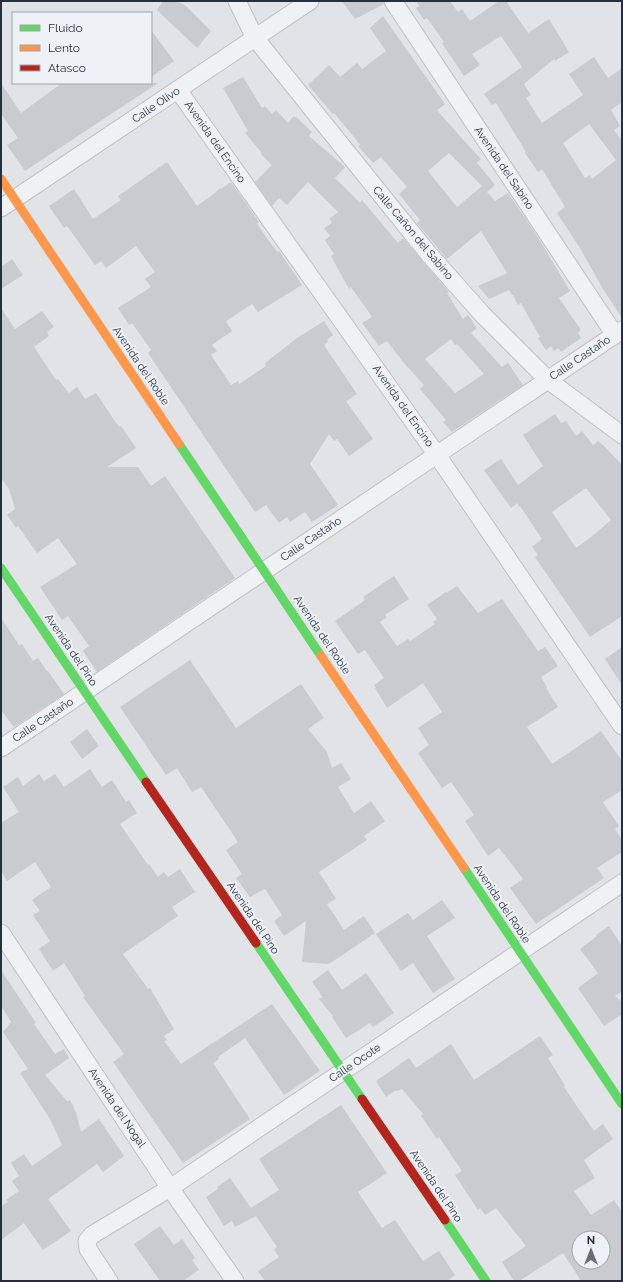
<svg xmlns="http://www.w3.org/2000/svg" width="623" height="1282" font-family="Raleway,sans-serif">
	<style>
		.building { fill: #c9cbce; fill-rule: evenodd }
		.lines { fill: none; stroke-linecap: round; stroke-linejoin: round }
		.street-casing { stroke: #bfc1c4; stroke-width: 19 }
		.street { stroke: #f0f1f2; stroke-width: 17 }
		.fast { stroke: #63d668; stroke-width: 9 }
		.slow { stroke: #ff974d; stroke-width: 9 }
		.jam { stroke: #b3261e; stroke-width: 9 }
		.labels { text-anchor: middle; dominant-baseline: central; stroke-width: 4; stroke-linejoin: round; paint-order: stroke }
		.street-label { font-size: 11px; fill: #272f3f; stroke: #eef1f6 }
	</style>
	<rect width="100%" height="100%" fill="#e1e3e6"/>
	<g class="building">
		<path d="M163 1H177L186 6 211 31 197 48 157 10Z"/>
		<path d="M342 1H383L384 4 355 19Z"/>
		<path d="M416 1H450L458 12 462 9 470 21 499 1H506L528 33 549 19 569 52 555 61 554 59 524 84 531 95 526 98 542 123 583 95 569 74 594 57 608 78 622 68V102L611 110 620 126 614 130 622 141V318L603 289 580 248 557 213 565 207 542 169 538 172 525 153 526 152 496 103 492 105 484 94 522 67 501 36 472 54 480 65 464 76 442 43 444 42 427 18 424 20 416 8 419 6ZM589 124 616 160 592 179 590 175 585 178 563 143Z"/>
		<path d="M383 16 445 104 437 110 466 143 481 159 477 163 495 185 487 192 495 201 508 193 536 234 570 291 559 298 581 330 578 333 581 338 561 352 558 348 554 351 551 346 546 350 538 338 540 337 521 303 518 305 513 295H512L509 290 489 299 478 286 507 273 481 231 447 259 417 223 420 220 399 194 407 187 381 157 373 163 358 146 360 145 354 137 334 113 333 114 308 85 329 65 340 77 357 63 362 69 386 51 370 28ZM449 153 482 186 457 207 428 171Z"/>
		<path d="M151 30 174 61 151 77Z"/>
		<path d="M243 77 262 108 265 106 272 114 276 110 288 123 294 116 295 118 296 117 312 132 309 136 345 167 335 178 360 203 362 200 398 243 403 238 449 292 447 293 463 319 468 315 477 328 471 333 502 367 508 363 523 385 452 432 443 422 446 420 420 389 424 385 403 362 387 341 379 346 362 323 372 317 351 287 349 289 331 256 334 254 325 240 330 236 324 228 332 223 329 219 338 212 308 182 287 205 279 198 272 206 255 182 272 165 261 154 262 153 245 133 248 131 223 88ZM451 339 455 345 457 344 484 374 455 393 425 359Z"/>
		<path d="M1 83 21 113 62 83H158L25 171 7 145 18 138 1 114Z"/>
		<path d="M167 162 197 206 215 193 220 188 221 189 231 182 259 222 257 224 277 252 279 251 302 285 258 312 252 304 226 321 232 331 212 345 217 351 211 355 231 385 238 381 239 384 266 366 265 363 297 338 324 321 333 335 327 340 328 342 324 345 357 394 346 401 373 439 349 456 337 439 334 441 329 434 310 464 338 505 312 522 305 512 290 522 287 517 279 523 266 505 255 512 148 353 151 350 132 323 129 325 118 308 151 287 145 279 155 272 136 246 106 268 101 261 95 265 67 226 64 228 49 206 74 189 93 219 121 200 118 196Z"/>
		<path d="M12 259 23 275 1 289V267Z"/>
		<path d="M1 308 15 329 42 311 54 327 47 332 49 336 34 347 56 380 58 379 69 393 77 387 85 399 96 393 119 427 121 426 136 448 107 467H138L151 486 165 476 235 578 97 672 83 651 89 646 68 616 62 620 40 587 77 564 58 538 37 553 18 526 16 528 7 515 15 509 9 489 1 478Z"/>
		<path d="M555 414 561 423 566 421 576 436 582 431 593 445 598 441 604 446 622 465V616L590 637 535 557 538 555 532 547 542 539 520 506 519 507 517 503 511 508 484 470 501 459 518 485 543 466 523 435ZM586 488 611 520 590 538 576 548 552 512Z"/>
		<path d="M394 576 409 599 385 615 387 617 380 622 397 646 408 639 410 641 435 624 433 622 437 619 427 605 446 592 447 593 457 586 478 613 502 599 538 651 545 647 558 666 541 677 547 687 546 688 558 707 527 727 552 764 601 731 622 761V790L603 802 619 826 615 829 622 840V852L597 868 604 878 536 924 510 888 523 879 514 867 499 848 488 856 465 821 474 815 451 782 442 788 418 753 429 745 418 728 442 712 423 683 387 708 375 688H376L374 685 384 678 365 650 358 654 335 621 365 600 363 597Z"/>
		<path d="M1 618 19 645 22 644 33 661 38 658 47 671H48L64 694 14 727 1 710Z"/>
		<path d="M622 647V685L605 659Z"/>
		<path d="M190 660 236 728 301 684 324 718 308 729 327 752 332 768 341 763 351 779 338 787 354 813 371 801 385 821 364 836 367 840 319 872 336 899 327 904 344 930 364 916 375 933 329 964 302 962 306 921 284 936 274 921 282 915 265 889 250 897 236 878 242 874 226 850 238 842 201 787 192 792 177 768 166 775 120 707Z"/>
		<path d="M87 729 99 746 82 759 70 742Z"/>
		<path d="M90 769 102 787 112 780 126 802 129 800 137 813 120 824 148 865 149 864 158 877 164 872 168 877 180 869 195 892 172 907 178 916 123 954 148 989 150 988 174 1029 164 1036 167 1040 164 1041 181 1064 272 1004 320 1071 284 1095 245 1038 218 1057 219 1059 213 1063 250 1119 183 1163 113 1062 124 1054 83 997 85 996 64 963 53 971 39 949 50 941 33 915 40 911 32 900 51 887 35 862 7 881 1 871V823L19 812 3 787 18 777 23 786 39 774 44 781 55 774 64 787Z"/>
		<path d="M442 900 455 918 427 936 455 979 433 993 413 963 401 971 376 934 408 913 413 920Z"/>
		<path d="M609 926 622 946V991L615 996 622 1002V1014L604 1026 578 988 598 973 580 949 597 936 596 935Z"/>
		<path d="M1 970 36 1023 34 1024 55 1054 64 1049 69 1058 45 1075 67 1101 70 1100 76 1112 81 1132 99 1119 124 1156 103 1172 97 1164 48 1199 71 1231 43 1250 24 1223 1 1240V1206L8 1202 6 1200 19 1191 12 1181 19 1176 11 1163 24 1154 32 1166 62 1145 50 1119 20 1073 28 1069 3 1032 11 1022 1 1006Z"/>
		<path d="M328 970 342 990 366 973 394 1013 373 1027 370 1023 346 1038 332 1017 333 1016 319 999 323 997 312 982Z"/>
		<path d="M540 1036 553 1055 548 1058 565 1086 564 1087 594 1131 603 1124 613 1139 584 1160 595 1178 574 1191 591 1215 614 1200 622 1212V1281H581L563 1253 519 1281H514L502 1262 526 1246 496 1208 485 1215 480 1208 478 1210 455 1175 462 1171 439 1137 437 1139 421 1116 423 1114 402 1089 397 1091 396 1090 386 1097 376 1081 409 1058 416 1068 451 1044 474 1080ZM579 1238H603V1262H579Z"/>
		<path d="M341 1105 387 1173 358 1192 382 1228 395 1220 423 1261 439 1251 455 1275 447 1281H265L258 1271 279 1257 274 1249 277 1247 256 1216 235 1227 232 1221 224 1226 206 1197 218 1189 217 1187 230 1178 251 1208 279 1190 259 1159Z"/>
		<path d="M160 1226 174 1245 182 1239 195 1258 192 1260 199 1270 183 1281H160L134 1244Z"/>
	</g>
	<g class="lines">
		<defs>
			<g id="street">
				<path d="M237 1 255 38 428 253 483 315 548 380 622 435"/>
				<path d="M393 1 615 335"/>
				<path d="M178 90 437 455 622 726"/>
				<path d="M1 208 310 1"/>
				<path d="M1 748 622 330"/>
				<path d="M1 933 170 1188 235 1281"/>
				<path d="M109 1281 88 1249 87 1241 92 1235 170 1188 622 883"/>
			</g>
		</defs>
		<use href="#street" class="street-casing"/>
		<use href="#street" class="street"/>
		<g class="fast">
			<path d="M179 444 321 656"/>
			<path d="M1 568 146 782"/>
			<path d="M464 868 622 1104"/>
			<path d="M256 943 362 1099"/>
			<path d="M445 1220 486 1281"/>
		</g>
		<g class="slow">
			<path d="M1 179 179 444"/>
			<path d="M321 656 464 868"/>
		</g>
		<g class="jam">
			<path d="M146 782 256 943"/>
			<path d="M362 1099 445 1220"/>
		</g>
	</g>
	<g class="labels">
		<g class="street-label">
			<text transform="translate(156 105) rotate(-34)">Calle Olivo</text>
			<text transform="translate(215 142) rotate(55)">Avenida del Encino</text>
			<text transform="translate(504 168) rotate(56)">Avenida del Sabino</text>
			<text transform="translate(413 233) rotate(50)">Calle Cañon del Sabino</text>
			<text transform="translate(580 358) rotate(-34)">Calle Castaño</text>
			<text transform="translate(141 366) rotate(56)">Avenida del Roble</text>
			<text transform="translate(403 406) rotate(55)">Avenida del Encino</text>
			<text transform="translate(311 539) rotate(-34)">Calle Castaño</text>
			<text transform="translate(322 635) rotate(56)">Avenida del Roble</text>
			<text transform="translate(71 650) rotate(56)">Avenida del Pino</text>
			<text transform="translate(43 720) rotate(-34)">Calle Castaño</text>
			<text transform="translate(502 904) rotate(56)">Avenida del Roble</text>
			<text transform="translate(253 918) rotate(56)">Avenida del Pino</text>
			<text transform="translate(355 1063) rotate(-34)">Calle Ocote</text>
			<text transform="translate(117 1108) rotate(56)">Avenida del Nogal</text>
			<text transform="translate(436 1186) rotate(56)">Avenida del Pino</text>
		</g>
	</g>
	<rect width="623" height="1282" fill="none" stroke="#272f3f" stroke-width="4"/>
	<rect x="12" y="12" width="140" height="72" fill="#eef1f6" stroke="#9ea3ad"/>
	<rect x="20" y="25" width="20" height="6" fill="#63d668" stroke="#9ea3ad"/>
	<text x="48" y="32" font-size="12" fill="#272f3f">Fluido</text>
	<rect x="20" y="45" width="20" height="6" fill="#ff974d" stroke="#9ea3ad"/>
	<text x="48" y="52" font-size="12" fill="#272f3f">Lento</text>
	<rect x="20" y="65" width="20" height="6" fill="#b3261e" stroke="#9ea3ad"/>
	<text x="48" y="72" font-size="12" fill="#272f3f">Atasco</text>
	<g transform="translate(591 1250)"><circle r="19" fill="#eef1f6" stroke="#9ea3ad"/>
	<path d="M0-3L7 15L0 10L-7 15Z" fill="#686e79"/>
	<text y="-6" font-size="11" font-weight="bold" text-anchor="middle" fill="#272f3f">N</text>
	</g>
</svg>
